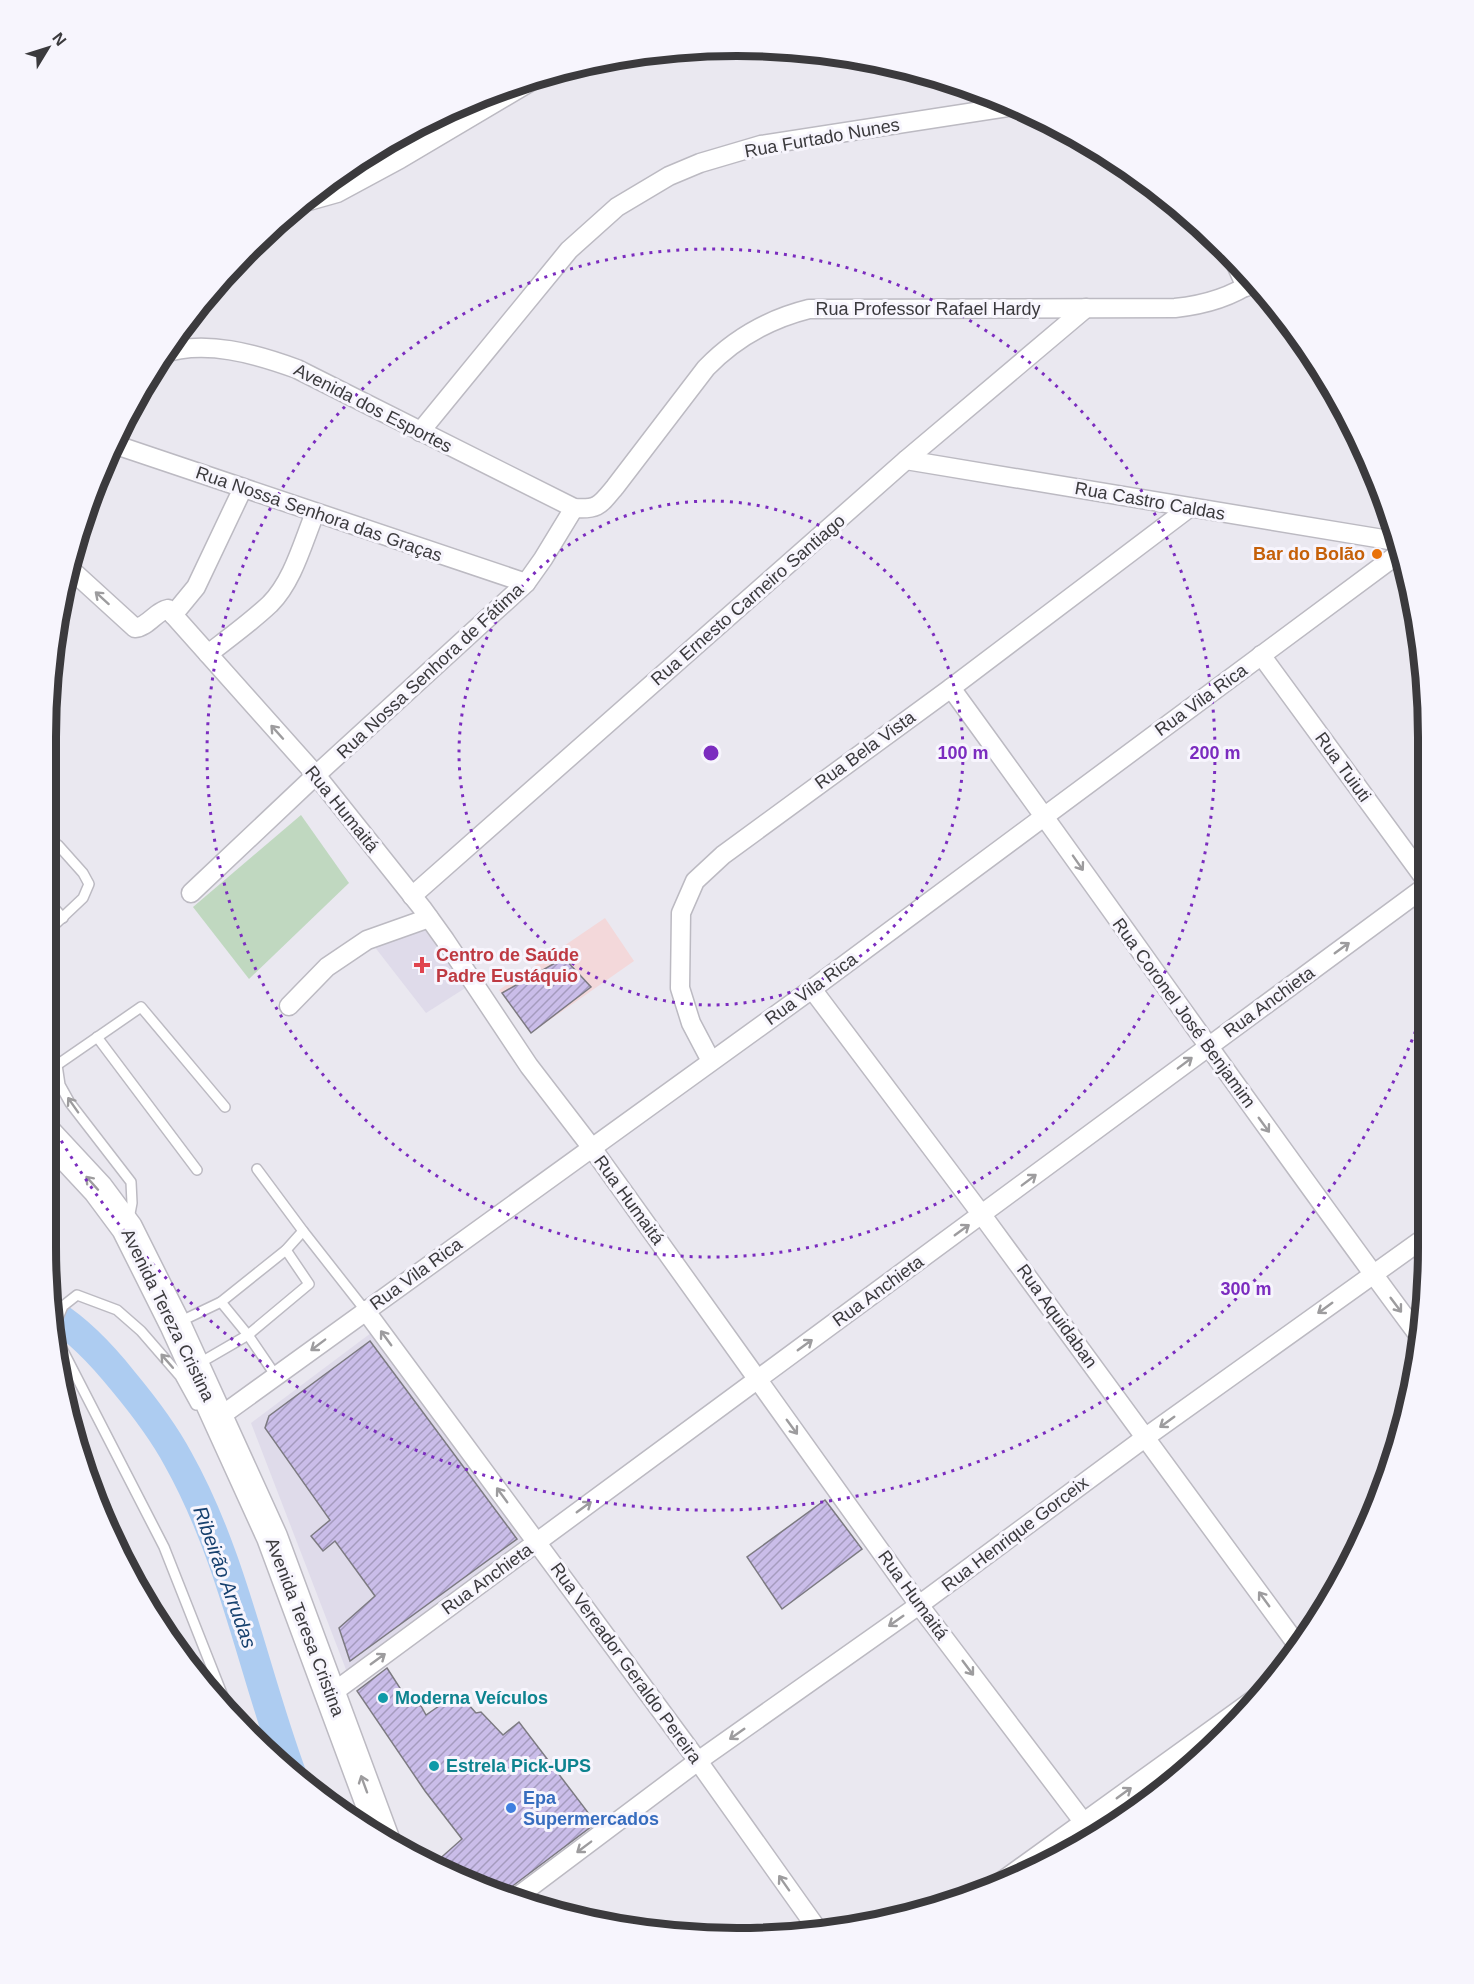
<svg xmlns="http://www.w3.org/2000/svg" width="1474" height="1984" font-family="Helvetica,sans-serif">
	<style>
		.built { fill: #dfdbea }
		.education { fill: #f3d8da }
		.grass { fill: #c0d8c0 }
		.lines { fill: none; stroke-linecap: round; stroke-linejoin: round }
		.river { stroke: #adccf1; stroke-width: 30 }
		.building { fill: url(#building-hatch); stroke: #7c7a81; stroke-width: 1.5 }
		.service-casing { stroke: #bcbac2; stroke-width: 12 }
		.minor-casing { stroke: #bcbac2; stroke-width: 21 }
		.trunk-casing { stroke: #bcbac2; stroke-width: 33 }
		.service { stroke: #fff; stroke-width: 9 }
		.minor { stroke: #fff; stroke-width: 18 }
		.trunk { stroke: #fff; stroke-width: 30 }
		.oneway { stroke: #9d9c9e }
		.ring { fill: none; stroke: #7b2cbf; stroke-width: 3; stroke-dasharray: 3 6 }
		.food-dot { fill: #e8710a; stroke: #f7f5fd; stroke-width: 2 }
		.health-dot { fill: #e0444e; stroke: #f7f5fd; stroke-width: 2 }
		.culture-dot { fill: #0f9aa8; stroke: #f7f5fd; stroke-width: 2 }
		.shop-dot { fill: #3f7fe0; stroke: #f7f5fd; stroke-width: 2 }
		.labels { text-anchor: middle; dominant-baseline: central; stroke-width: 6; stroke-linejoin: round; paint-order: stroke }
		.street-label { font-size: 18px; fill: #3b3a3d; stroke: #f7f5fd }
		.food-label { font-size: 18px; font-weight: bold; fill: #c56008; stroke: #f7f5fd; text-anchor: end }
		.health-label { font-size: 18px; font-weight: bold; fill: #be3a42; stroke: #f7f5fd; text-anchor: start }
		.culture-label { font-size: 18px; font-weight: bold; fill: #0d838f; stroke: #f7f5fd; text-anchor: start }
		.shop-label { font-size: 18px; font-weight: bold; fill: #366cbe; stroke: #f7f5fd; text-anchor: start }
		.water-label { font-size: 20px; font-style: italic; fill: #17416f; stroke: #f7f5fd }
		.rim { fill: none; stroke: #3b3a3d; stroke-width: 8 }
		.centre { fill: #7b2cbf; stroke: #f7f5fd; stroke-width: 3 }
		.ring-label { font-size: 18px; text-anchor: middle; font-weight: bold; fill: #7b2cbf; stroke: #f7f5fd; stroke-width: 6; stroke-linejoin: round; paint-order: stroke }
	</style>
	<defs>
		<pattern id="building-hatch" width="6" height="6" patternUnits="userSpaceOnUse" patternTransform="scale(1.5)"><rect width="6" height="6" fill="#cabde9"/><path d="M-1 1l2-2M0 6l6-6M5 7l2-2" fill="none" stroke="#a59bbe"/></pattern>
	</defs>
	<rect width="100%" height="100%" fill="#eae8f0"/>
	<g class="built">
		<path d="M427 926 470 985 426 1013 374 946Z"/>
		<path d="M375 1330 526 1537 350 1680 251 1423Z"/>
	</g>
	<path class="education" d="M605 918 634 961 531 1033 499 990Z"/>
	<path class="grass" d="M301 815 349 883 249 979 193 907Z"/>
	<g class="lines">
		<path class="river" d="M54 1315C81 1332 103 1356 123 1381 143 1405 163 1431 178 1459 233 1557 253 1671 292 1776"/>
	</g>
	<g class="building">
		<path d="M564 958 591 987 531 1033 502 993Z"/>
		<path d="M370 1341 517 1539 350 1661 339 1628 375 1596 335 1541 323 1551 311 1536 330 1520 265 1428 269 1416Z"/>
		<path d="M825 1500 862 1549 782 1609 747 1557Z"/>
		<path d="M387 1668 400 1688 399 1691 412 1704 421 1706 426 1715 458 1693 476 1713 481 1712 503 1735 519 1722 596 1823 510 1888 506 1893 443 1872 436 1862 462 1839 425 1791 357 1691Z"/>
	</g>
	<g class="lines">
		<defs>
			<g id="service">
				<path d="M46 899 63 918"/>
				<path d="M46 933 83 898 89 884 83 873 58 845"/>
				<path d="M97 1037 197 1170"/>
				<path d="M57 1065 60 1085 70 1103 131 1182 132 1203 129 1219"/>
				<path d="M45 1069 57 1065 141 1007 225 1107"/>
				<path d="M257 1169 303 1231 365 1310"/>
				<path d="M221 1302 248 1335 276 1376"/>
				<path d="M177 1323 221 1302 286 1250 303 1231"/>
				<path d="M55 1325 63 1306 77 1295 117 1310 141 1331 180 1376 196 1405"/>
				<path d="M57 1339 164 1547 230 1714"/>
				<path d="M198 1364 248 1335 309 1284 286 1250"/>
			</g>
			<g id="minor">
				<path d="M298 204 337 193 400 159 535 79 537 76"/>
				<path d="M1234 260 1246 287"/>
				<path d="M161 354C205 339 256 354 297 369L574 508C598 510 600 505 615 487L706 368C735 338 769 319 809 309L1175 308C1204 305 1230 298 1254 281"/>
				<path d="M420 432 569 250 617 207 669 176 700 163 761 145 1014 106"/>
				<path d="M113 444 526 583"/>
				<path d="M906 460 1395 541"/>
				<path d="M67 566 135 628C148 627 156 611 168 609L316 775 422 908 445 940 529 1066 592 1148 919 1605 1094 1836"/>
				<path d="M173 615 196 587 243 488"/>
				<path d="M208 654C229 638 251 622 270 604 293 581 303 542 315 513"/>
				<path d="M1261 655 1425 879"/>
				<path d="M951 688C1108 903 1260 1122 1419 1336"/>
				<path d="M191 893 316 775 526 583 543 559 574 508"/>
				<path d="M412 896 906 460 1086 308"/>
				<path d="M812 989 982 1215 1298 1646"/>
				<path d="M289 1006 327 967 367 940 429 918"/>
				<path d="M711 1061 691 1023 680 988 681 913 695 881 723 855 951 688 1189 508"/>
				<path d="M365 1310 698 1761 818 1930"/>
				<path d="M218 1418 812 989 1398 554"/>
				<path d="M331 1694 1425 887"/>
				<path d="M991 1889 1267 1690"/>
				<path d="M517 1897 698 1761 919 1605 1146 1437 1427 1236"/>
			</g>
			<path id="trunk" d="M45 1132 98 1189 127 1228 175 1324 272 1537 384 1839"/>
		</defs>
		<use href="#service" class="service-casing"/>
		<use href="#minor" class="minor-casing"/>
		<use href="#trunk" class="trunk-casing"/>
		<use href="#service" class="service"/>
		<use href="#minor" class="minor"/>
		<use href="#trunk" class="trunk"/>
	</g>
	<defs><path id="oneway-shaft" d="M-6 0H5M1.5-3L5.5 0L1.5 3" fill="none" stroke-width="1.6" stroke-linecap="round" stroke-linejoin="round" transform="scale(1.5)"/></defs>
	<g class="oneway">
		<use href="#oneway-shaft" transform="translate(102 598) rotate(-138)"/>
		<use href="#oneway-shaft" transform="translate(277 732) rotate(-132)"/>
		<use href="#oneway-shaft" transform="translate(1078 863) rotate(55)"/>
		<use href="#oneway-shaft" transform="translate(1342 948) rotate(-36)"/>
		<use href="#oneway-shaft" transform="translate(1185 1063) rotate(-37)"/>
		<use href="#oneway-shaft" transform="translate(73 1105) rotate(-125)"/>
		<use href="#oneway-shaft" transform="translate(1264 1125) rotate(54)"/>
		<use href="#oneway-shaft" transform="translate(1029 1180) rotate(-37)"/>
		<use href="#oneway-shaft" transform="translate(92 1183) rotate(-132)"/>
		<use href="#oneway-shaft" transform="translate(962 1230) rotate(-36)"/>
		<use href="#oneway-shaft" transform="translate(1396 1305) rotate(53)"/>
		<use href="#oneway-shaft" transform="translate(1325 1308) rotate(144)"/>
		<use href="#oneway-shaft" transform="translate(386 1338) rotate(-126)"/>
		<use href="#oneway-shaft" transform="translate(318 1345) rotate(143)"/>
		<use href="#oneway-shaft" transform="translate(805 1345) rotate(-36)"/>
		<use href="#oneway-shaft" transform="translate(167 1361) rotate(-131)"/>
		<use href="#oneway-shaft" transform="translate(1167 1422) rotate(144)"/>
		<use href="#oneway-shaft" transform="translate(792 1427) rotate(54)"/>
		<use href="#oneway-shaft" transform="translate(502 1495) rotate(-126)"/>
		<use href="#oneway-shaft" transform="translate(584 1507) rotate(-36)"/>
		<use href="#oneway-shaft" transform="translate(1264 1599) rotate(-126)"/>
		<use href="#oneway-shaft" transform="translate(896 1621) rotate(145)"/>
		<use href="#oneway-shaft" transform="translate(378 1659) rotate(-36)"/>
		<use href="#oneway-shaft" transform="translate(968 1668) rotate(53)"/>
		<use href="#oneway-shaft" transform="translate(737 1734) rotate(145)"/>
		<use href="#oneway-shaft" transform="translate(364 1784) rotate(-110)"/>
		<use href="#oneway-shaft" transform="translate(1124 1793) rotate(-36)"/>
		<use href="#oneway-shaft" transform="translate(584 1847) rotate(143)"/>
		<use href="#oneway-shaft" transform="translate(784 1883) rotate(-125)"/>
	</g>
	<g class="ring">
		<circle cx="711" cy="753" r="252"/>
		<circle cx="711" cy="753" r="504"/>
		<path d="M1425 1006A757 757 0 0 1 46 1114"/>
	</g>
	<circle class="food-dot" cx="1377" cy="554" r="6"/>
	<path class="health-dot" d="M419 956h6v6h6v6h-6v6h-6v-6h-6v-6h6z"/>
	<g class="culture-dot">
		<circle cx="383" cy="1698" r="6"/>
		<circle cx="434" cy="1766" r="6"/>
	</g>
	<circle class="shop-dot" cx="511" cy="1808" r="6"/>
	<g class="labels">
		<g class="street-label">
			<text transform="translate(822 138) rotate(-10)">Rua Furtado Nunes</text>
			<text x="928" y="309">Rua Professor Rafael Hardy</text>
			<text transform="translate(373 408) rotate(27)">Avenida dos Esportes</text>
			<text transform="translate(1150 501) rotate(10)">Rua Castro Caldas</text>
			<text transform="translate(319 514) rotate(19)">Rua Nossa Senhora das Graças</text>
			<text transform="translate(748 600) rotate(-41)">Rua Ernesto Carneiro Santiago</text>
			<text transform="translate(430 671) rotate(-43)">Rua Nossa Senhora de Fátima</text>
			<text transform="translate(1201 700) rotate(-36)">Rua Vila Rica</text>
			<text transform="translate(865 750) rotate(-36)">Rua Bela Vista</text>
			<text transform="translate(1343 767) rotate(54)">Rua Tuiuti</text>
			<text transform="translate(342 809) rotate(51)">Rua Humaitá</text>
			<text transform="translate(811 989) rotate(-36)">Rua Vila Rica</text>
			<text transform="translate(1269 1002) rotate(-36)">Rua Anchieta</text>
			<text transform="translate(1184 1013) rotate(54)">Rua Coronel José Benjamim</text>
			<text transform="translate(629 1200) rotate(54)">Rua Humaitá</text>
			<text transform="translate(416 1274) rotate(-36)">Rua Vila Rica</text>
			<text transform="translate(878 1291) rotate(-36)">Rua Anchieta</text>
			<text transform="translate(168 1315) rotate(64)">Avenida Tereza Cristina</text>
			<text transform="translate(1057 1316) rotate(54)">Rua Aquidaban</text>
			<text transform="translate(1015 1534) rotate(-37)">Rua Henrique Gorceix</text>
			<text transform="translate(487 1579) rotate(-36)">Rua Anchieta</text>
			<text transform="translate(913 1595) rotate(54)">Rua Humaitá</text>
			<text transform="translate(305 1627) rotate(69)">Avenida Teresa Cristina</text>
			<text transform="translate(626 1663) rotate(54)">Rua Vereador Geraldo Pereira</text>
		</g>
		<g class="food-label">
			<text x="1365" y="554">Bar do Bolão</text>
		</g>
		<g class="health-label">
			<text x="436" y="955">Centro de Saúde<tspan x="436" dy="21">Padre Eustáquio</tspan></text>
		</g>
		<g class="culture-label">
			<text x="395" y="1698">Moderna Veículos</text>
			<text x="446" y="1766">Estrela Pick-UPS</text>
		</g>
		<g class="shop-label">
			<text x="523" y="1798">Epa<tspan x="523" dy="21">Supermercados</tspan></text>
		</g>
		<g class="water-label">
			<text transform="translate(225 1577) rotate(70)">Ribeirão Arrudas</text>
		</g>
	</g>
	<path d="M0 0H1474V1984H0ZM737 56H737A681 681 0 0 1 1418 737V1247A681 681 0 0 1 737 1928H737A681 681 0 0 1 56 1247V737A681 681 0 0 1 737 56Z" fill="#f7f5fd" fill-rule="evenodd"/>
	<path class="rim" d="M737 56H737A681 681 0 0 1 1418 737V1247A681 681 0 0 1 737 1928H737A681 681 0 0 1 56 1247V737A681 681 0 0 1 737 56Z"/>
	<circle cx="711" cy="753" r="9" class="centre"/>
	<g class="ring-label">
		<text x="963" y="759">100 m</text>
		<text x="1215" y="759">200 m</text>
		<text x="1246" y="1295">300 m</text>
	</g>
	<g transform="translate(48 48) rotate(52)" stroke="#f7f5fd" stroke-width="4.5" paint-order="stroke">
	<path d="M0-4.5L10 22L0 15L-10 22Z" fill="#3b3a3d"/>
	<text y="-9" font-size="16" font-weight="bold" text-anchor="middle" fill="#3b3a3d">N</text>
	</g>
</svg>
